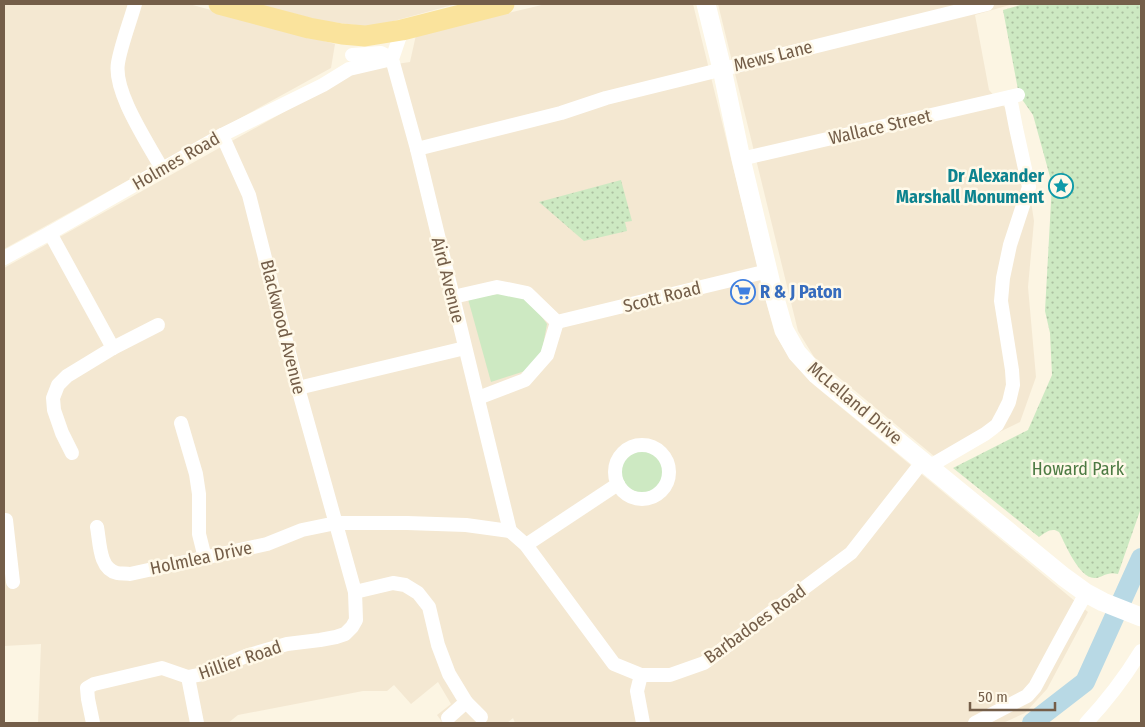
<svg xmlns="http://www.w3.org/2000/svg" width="1145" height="727" font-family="'Fira Sans Condensed',sans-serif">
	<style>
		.residential { fill: #f4e8d2 }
		.grass { fill: #cde9c2 }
		.park { fill: url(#park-dots) }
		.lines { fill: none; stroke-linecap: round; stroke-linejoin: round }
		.river { stroke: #b8d9e5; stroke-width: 20 }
		.street { stroke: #fff; stroke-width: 14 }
		.secondary { stroke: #fff; stroke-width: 19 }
		.primary { stroke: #fae39c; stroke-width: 21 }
		.labels { text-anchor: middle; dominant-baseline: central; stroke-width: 5; stroke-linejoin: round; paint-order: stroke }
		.street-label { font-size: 18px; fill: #745e49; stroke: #fff9e9 }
		.culture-label { font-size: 18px; font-weight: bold; fill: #0d838f; stroke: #fff9e9; text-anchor: end }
		.shop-label { font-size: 18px; font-weight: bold; fill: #366cbe; stroke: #fff9e9; text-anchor: start }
		.park-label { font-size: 18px; fill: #4c7a42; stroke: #fff9e9 }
	</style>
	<defs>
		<pattern id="park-dots" width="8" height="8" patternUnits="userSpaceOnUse" patternTransform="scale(1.25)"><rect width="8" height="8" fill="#cde9c2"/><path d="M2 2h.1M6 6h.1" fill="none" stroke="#abc0a0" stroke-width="1.8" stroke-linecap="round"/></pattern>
	</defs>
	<rect width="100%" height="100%" fill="#fcf5e3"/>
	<g class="residential">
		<path d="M4 4H189L335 44 331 68 4 249Z"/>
		<path d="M256 4H456L372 27 323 21Z"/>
		<path d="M546 4H693L767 305 775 334 791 360 814 385 1088 612 1047 689 1025 713 1003 723H515L513 718 507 723H443L437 715 451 704 438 682 411 704 394 685 387 691H363L238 715 228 723H38L41 644 4 646V268L361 69 410 62 416 35Z"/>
		<path d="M718 4H1013L975 15 989 90 1019 123 1034 221 1028 287 1036 377 1020 422 940 461 814 357 798 331Z"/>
	</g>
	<g class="grass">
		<path d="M509 292 531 302 547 324 542 351 525 371 491 382 468 299Z"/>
		<circle cx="643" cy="471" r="22"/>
	</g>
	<g class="park">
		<path d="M1024 4H1141V508L1118 574C1107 571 1104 577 1095 578 1079 579 1065 543 1059 532 1052 527 1046 532 1039 537L953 468 1028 430 1052 375 1050 333 1045 311 1052 184 1033 115 1019 95 1003 10Z"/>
		<path d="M621 180 632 221 625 222 627 231 584 241 539 202Z"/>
	</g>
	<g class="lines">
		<path class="river" d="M1032 723 1085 682 1141 558"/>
		<g class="street">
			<path d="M135 4C130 22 121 45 118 63 113 92 148 143 162 169"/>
			<path d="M402 30 392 59 417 149 510 531"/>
			<path d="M352 55 381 53 389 57"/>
			<path d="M417 149 561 113 606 98 987 4"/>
			<path d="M741 159 1018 95"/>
			<path d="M50 233 113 348"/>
			<path d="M4 258 50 233 222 135 323 85 349 69 392 59"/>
			<path d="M453 297 497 287 527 293 557 322 547 355 525 380 478 398"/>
			<path d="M557 322 768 271"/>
			<path d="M298 388 465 348"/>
			<path d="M181 423 196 474 199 494V534L205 558"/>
			<circle cx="642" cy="472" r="27"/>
			<path d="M72 453 62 433 54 410 53 398 58 385 67 376 113 348 158 325"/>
			<path d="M930 466 985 434 997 425 1004 412 1009 402 1013 385 1012 370 1001 301 1003 278 1010 245 1029 187 1016 128 1010 97"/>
			<path d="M4 520H6L13 582"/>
			<path d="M97 527C100 543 99 569 117 573 121 574 126 573 130 574L267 544 302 530 336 523H407L466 525 510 531"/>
			<path d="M510 531 526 545 614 664 641 675H670L704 663 851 553 923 461"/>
			<path d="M526 545 618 484"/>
			<path d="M355 592 393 583 405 585 418 593 429 607 438 645 449 674 466 702 481 717"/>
			<path d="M641 675 637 691 643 723"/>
			<path d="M188 677 197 723"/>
			<path d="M448 718 466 702"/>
			<path d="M93 723 88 699 87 688 94 684 162 668 188 677 203 674 246 656 287 644 320 640 336 637 345 634 352 627 356 620 355 592 298 388 249 195 222 135"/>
			<path d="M975 723 1027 696 1035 687 1057 646 1086 593"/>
			<path d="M1086 723C1107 701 1125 677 1141 651"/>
		</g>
		<path class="secondary" d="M706 4 722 69 741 159 772 288 784 330 797 353 817 375 1064 577 1086 593 1103 602 1141 617"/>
		<path class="primary" d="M219 4 309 28 342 34 365 36 402 30 504 4"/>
	</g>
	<defs>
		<symbol id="sight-ring" viewBox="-11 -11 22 22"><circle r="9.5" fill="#fff9e9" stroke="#0f9aa8" stroke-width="1.5"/><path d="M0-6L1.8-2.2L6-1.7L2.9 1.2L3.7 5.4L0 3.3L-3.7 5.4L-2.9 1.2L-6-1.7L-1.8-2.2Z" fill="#0f9aa8"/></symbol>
		<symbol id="supermarket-ring" viewBox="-11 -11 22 22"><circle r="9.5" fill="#fff9e9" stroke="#3f7fe0" stroke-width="1.5"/><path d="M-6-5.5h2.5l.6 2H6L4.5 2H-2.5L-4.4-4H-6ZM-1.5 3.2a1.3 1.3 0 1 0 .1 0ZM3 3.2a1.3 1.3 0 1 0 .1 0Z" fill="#3f7fe0"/></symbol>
	</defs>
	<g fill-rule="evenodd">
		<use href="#sight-ring" x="1047" y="172" width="28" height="28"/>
		<use href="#supermarket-ring" x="729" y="278" width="28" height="28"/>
	</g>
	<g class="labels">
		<g class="street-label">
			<text transform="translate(773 56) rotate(-14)">Mews Lane</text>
			<text transform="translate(880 127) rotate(-13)">Wallace Street</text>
			<text transform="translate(176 161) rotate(-30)">Holmes Road</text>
			<text transform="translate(448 280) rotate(76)">Aird Avenue</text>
			<text transform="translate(662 297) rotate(-14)">Scott Road</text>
			<text transform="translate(283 327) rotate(76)">Blackwood Avenue</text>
			<text transform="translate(855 403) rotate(40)">McLelland Drive</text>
			<text transform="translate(201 558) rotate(-12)">Holmlea Drive</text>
			<text transform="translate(755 624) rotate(-36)">Barbadoes Road</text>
			<text transform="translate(240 660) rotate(-19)">Hillier Road</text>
		</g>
		<g class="culture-label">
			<text x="1044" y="176">Dr Alexander<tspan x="1044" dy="21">Marshall Monument</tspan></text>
		</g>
		<g class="shop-label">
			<text x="760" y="292">R &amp; J Paton</text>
		</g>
		<g class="park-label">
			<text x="1078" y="469">Howard Park</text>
		</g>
	</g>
	<rect width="1145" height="727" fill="none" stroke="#745e49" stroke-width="10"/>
	<path d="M970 702v8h85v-8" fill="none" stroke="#745e49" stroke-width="2.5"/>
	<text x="978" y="702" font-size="15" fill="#745e49" stroke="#fff9e9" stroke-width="4" paint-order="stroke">50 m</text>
</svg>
